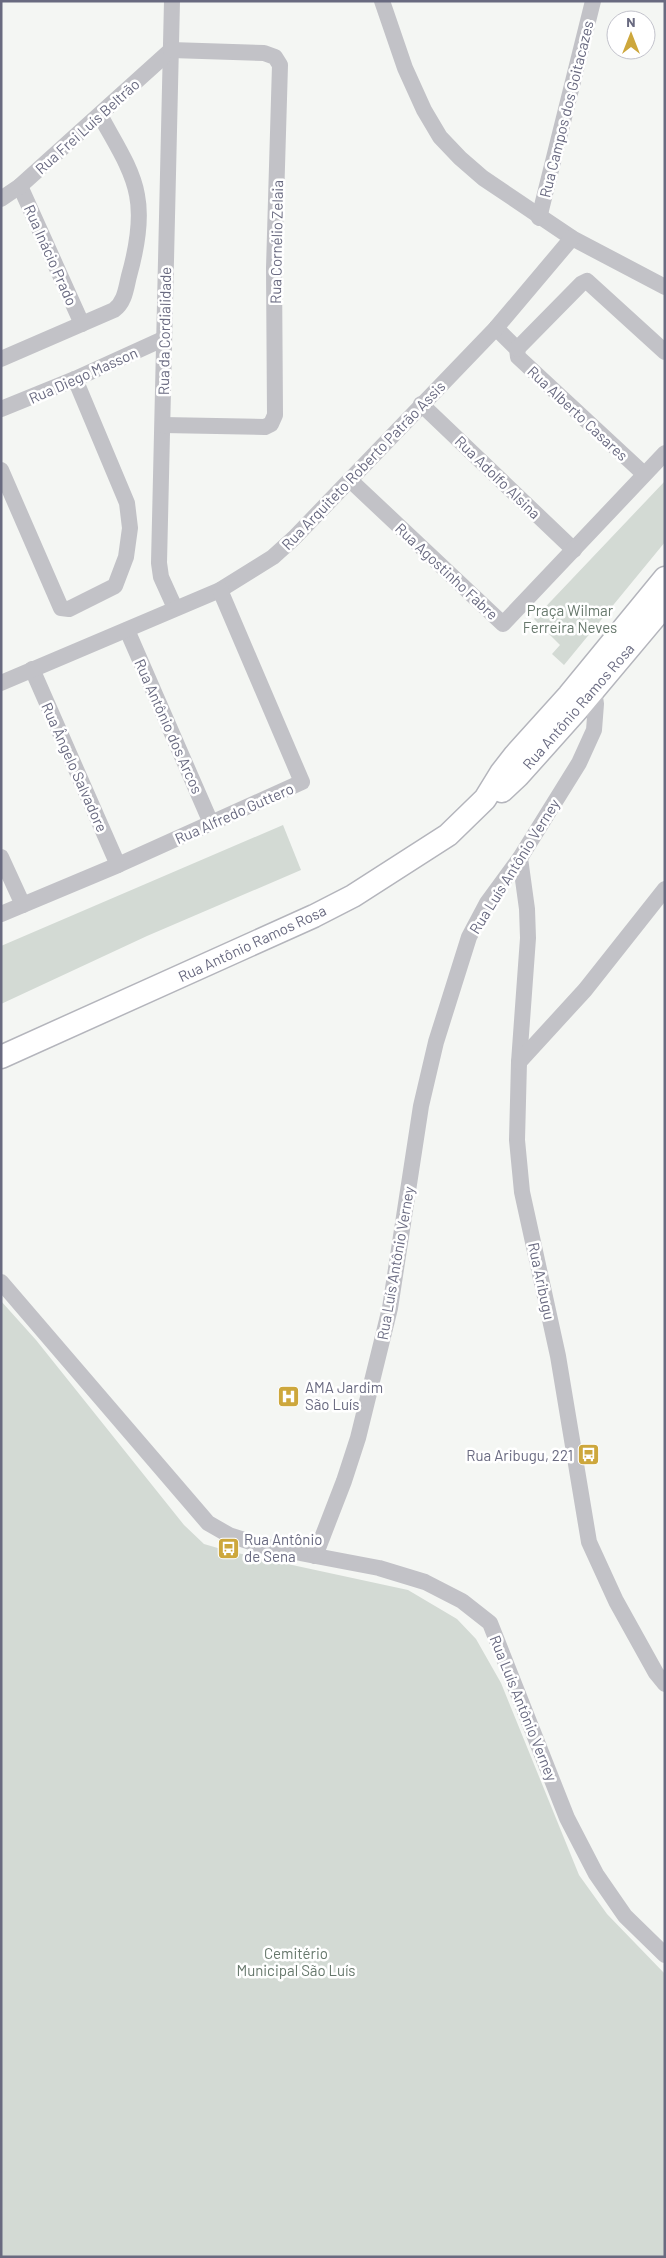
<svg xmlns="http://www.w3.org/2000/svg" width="666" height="2258" font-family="Barlow,sans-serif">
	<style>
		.green { fill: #d3dad4 }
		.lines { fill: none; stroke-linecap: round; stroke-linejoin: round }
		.secondary-casing { stroke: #b4b5bc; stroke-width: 25 }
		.minor { stroke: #c2c2c7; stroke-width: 16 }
		.secondary { stroke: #fff; stroke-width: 22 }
		.labels { text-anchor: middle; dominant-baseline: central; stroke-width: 5; stroke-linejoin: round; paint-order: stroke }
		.street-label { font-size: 15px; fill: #696a80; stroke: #fff }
		.park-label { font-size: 15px; fill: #67786c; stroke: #fff }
		.poi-label { font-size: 15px; fill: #696a80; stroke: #fff; text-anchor: start }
	</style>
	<rect width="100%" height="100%" fill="#f4f6f3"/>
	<g class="green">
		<path d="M665 481V542L564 665 552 654 560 645 534 619Z"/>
		<path d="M283 825 301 870 147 936 1 1004V946Z"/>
		<path d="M1 1301 36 1340 184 1525 204 1544 228 1551 408 1590 457 1619 476 1639 501 1683 579 1875 607 1914 665 1974V2257H1Z"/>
	</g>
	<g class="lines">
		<defs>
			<g id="secondary">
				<path d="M502 791 518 776 577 710 665 605"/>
				<path d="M1 1057 314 916 353 896 448 835 485 799 501 773 515 755 569 695 665 578"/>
			</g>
		</defs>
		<use href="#secondary" class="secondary-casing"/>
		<g class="minor">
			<path d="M172 1 159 563 161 577 175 608"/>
			<path d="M382 1 405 68 424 110 440 137 460 158 483 178 572 238 665 287"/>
			<path d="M20 186 82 324"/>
			<path d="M1 199 20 186 171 50"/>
			<path d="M539 218 593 1"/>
			<path d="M496 328 517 349 518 357 644 474"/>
			<path d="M517 349 581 284 587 281 665 352"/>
			<path d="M1 359 114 310C125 302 126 288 129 276 136 251 142 220 137 195 132 167 113 140 100 115"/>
			<path d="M421 404 574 550"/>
			<path d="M1 409 75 379 163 339"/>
			<path d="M163 425 265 427 271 424 275 415 274 268 280 65 275 57 264 53 171 50"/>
			<path d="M1 470 61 608 69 609 115 586 126 557 130 528 127 503 75 379"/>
			<path d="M350 480 503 624 665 453"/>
			<path d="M127 630 211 823"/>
			<path d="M32 669 118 865"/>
			<path d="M1 683 220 590 273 557 294 538 496 328 572 238"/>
			<path d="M1 857 23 905"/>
			<path d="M520 858 527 909 528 938 519 1062 517 1140 522 1192 558 1356 589 1542 616 1601 656 1673 665 1684"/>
			<path d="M1 914 118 865 302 782 220 590"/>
			<path d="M519 1062 585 990 665 889"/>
			<path d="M1 1282 208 1523 229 1535 263 1546 379 1568 425 1582 462 1601 490 1623 567 1818 596 1874 625 1916 665 1955"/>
			<path d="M315 1556 344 1481 358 1438 390 1308 421 1106 436 1042 469 937 487 903 520 858 579 763 594 730 596 704 594 691 589 686"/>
		</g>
		<use href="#secondary" class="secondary"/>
	</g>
	<defs>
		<symbol id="hospital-square" viewBox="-11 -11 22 22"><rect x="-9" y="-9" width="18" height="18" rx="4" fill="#cda73c" stroke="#fff"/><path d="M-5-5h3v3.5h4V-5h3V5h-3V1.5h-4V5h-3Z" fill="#fff"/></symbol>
		<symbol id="bus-square" viewBox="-11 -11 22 22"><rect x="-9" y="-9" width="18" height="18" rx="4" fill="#cda73c" stroke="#fff"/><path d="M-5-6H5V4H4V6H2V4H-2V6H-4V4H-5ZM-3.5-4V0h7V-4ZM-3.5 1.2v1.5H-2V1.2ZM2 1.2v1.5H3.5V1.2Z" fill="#fff"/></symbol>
	</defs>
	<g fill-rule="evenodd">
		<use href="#hospital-square" x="276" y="1384" width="25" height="25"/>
		<use href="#bus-square" x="576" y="1442" width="25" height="25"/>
		<use href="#bus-square" x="216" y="1536" width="25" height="25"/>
	</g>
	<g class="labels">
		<g class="street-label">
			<text transform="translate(566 109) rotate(-76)">Rua Campos dos Goitacazes</text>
			<text transform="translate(87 126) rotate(-42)">Rua Frei Luís Beltrão</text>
			<text transform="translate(276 242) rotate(-89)">Rua Cornélio Zelaia</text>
			<text transform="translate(51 255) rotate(66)">Rua Inácio Prado</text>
			<text transform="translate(164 331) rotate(-89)">Rua da Cordialidade</text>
			<text transform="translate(83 375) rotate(-24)">Rua Diego Masson</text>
			<text transform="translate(578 413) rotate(43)">Rua Alberto Casares</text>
			<text transform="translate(363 465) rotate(-46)">Rua Arquiteto Roberto Patrão Assis</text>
			<text transform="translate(498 477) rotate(44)">Rua Adolfo Alsina</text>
			<text transform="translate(447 571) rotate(43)">Rua Agostinho Fabre</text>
			<text transform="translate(578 706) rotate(-49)">Rua Antônio Ramos Rosa</text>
			<text transform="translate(169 726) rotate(66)">Rua Antônio dos Arcos</text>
			<text transform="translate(75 767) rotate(66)">Rua Ângelo Salvadore</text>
			<text transform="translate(234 813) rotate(-24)">Rua Alfredo Guttero</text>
			<text transform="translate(514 866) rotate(-58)">Rua Luís Antônio Verney</text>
			<text transform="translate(252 943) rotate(-25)">Rua Antônio Ramos Rosa</text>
			<text transform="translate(395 1263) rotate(-80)">Rua Luís Antônio Verney</text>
			<text transform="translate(542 1281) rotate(78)">Rua Aribugu</text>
			<text transform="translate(524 1708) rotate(68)">Rua Luís Antônio Verney</text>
		</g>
		<g class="park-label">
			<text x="570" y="610">Praça Wilmar<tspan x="570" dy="17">Ferreira Neves</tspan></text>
			<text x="296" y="1953">Cemitério<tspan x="296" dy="17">Municipal São Luís</tspan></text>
		</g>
		<g class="poi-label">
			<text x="305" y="1387">AMA Jardim<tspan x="305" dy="17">São Luís</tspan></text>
			<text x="573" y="1455" text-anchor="end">Rua Aribugu, 221</text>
			<text x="244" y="1539">Rua Antônio<tspan x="244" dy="17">de Sena</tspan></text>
		</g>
	</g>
	<rect width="666" height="2258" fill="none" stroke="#696a80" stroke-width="5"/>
	<g transform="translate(631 35)"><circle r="24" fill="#ffffff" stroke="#c3c3cc"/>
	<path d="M0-4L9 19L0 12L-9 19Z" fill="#cda73c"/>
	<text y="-8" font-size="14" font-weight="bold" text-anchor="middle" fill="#696a80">N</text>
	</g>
</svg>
